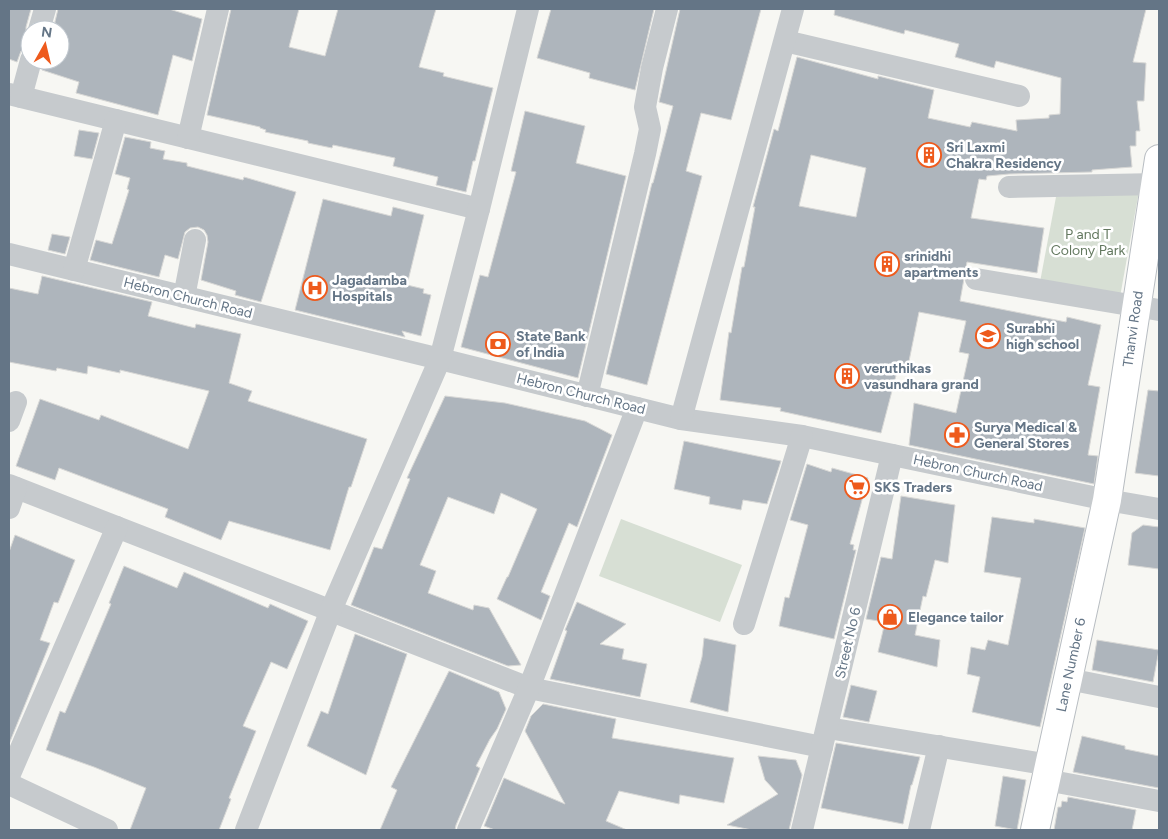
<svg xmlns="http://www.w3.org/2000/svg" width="1168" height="839" font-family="Figtree,sans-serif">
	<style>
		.green { fill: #d7dfd4 }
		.building { fill: #aeb5bc; stroke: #d8d8d6; fill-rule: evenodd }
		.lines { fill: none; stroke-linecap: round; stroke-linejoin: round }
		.secondary-casing { stroke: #b8bdc2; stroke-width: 30 }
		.street { stroke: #c6cacd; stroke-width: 22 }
		.secondary { stroke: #fff; stroke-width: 28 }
		.labels { text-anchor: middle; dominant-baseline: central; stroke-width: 5; stroke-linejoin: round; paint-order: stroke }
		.poi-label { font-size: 14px; font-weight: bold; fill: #647586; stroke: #fff; text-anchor: start }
		.park-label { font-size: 14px; fill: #63785f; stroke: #fff }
		.street-label { font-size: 14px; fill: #647586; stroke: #fff }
	</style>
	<rect width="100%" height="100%" fill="#f7f7f3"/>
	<g class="green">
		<path d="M1139 191 1120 297 1040 282 1056 197Z"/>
		<path d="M621 519 742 565 720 622 599 576Z"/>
	</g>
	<g class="building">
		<path d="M9 9H31L26 27V34L30 39V47L21 51 17 62 9 59Z"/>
		<path d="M58 9H169L202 19 192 61 173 55 158 115 76 93 79 82 42 70 44 60H60V30H53Z"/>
		<path d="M231 9H299L289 47 325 56 338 9H436L419 67 444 73 443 76 493 88 475 161H473L466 192 436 185 438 177 393 166 395 158 333 145 332 148 308 143V141L265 132 266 130 260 128V127L207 115Z"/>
		<path d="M551 9H654L635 90 589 78 590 73 537 58Z"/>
		<path d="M680 9H761L731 120 701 113 686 171 702 176 647 385 606 374 652 183H653L673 106 659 102Z"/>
		<path d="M835 9H1146L1133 62 1146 63 1144 101H1137L1140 131H1136V146H1130L1132 167 1092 170V172L1009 174 987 176 986 180 979 179 971 218 1044 228 1037 273 967 262 960 301 1066 322 1067 317 1101 325 1088 385 1100 387 1088 455 1098 456 1094 484 909 445 914 403 956 413 969 354 959 352 966 321 919 312 908 366 899 364 881 433 780 411 781 408 720 400 729 332 731 333 742 267H744L755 207H753L774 129 778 131 797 57 878 79V76L934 90 928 118 970 127 972 122 1017 131 1016 120 1049 118V115L1060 114 1061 78 996 61 994 68 955 57 959 44 905 30 904 34 834 15ZM811 155 866 168 856 217 799 206Z"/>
		<path d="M525 111 585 126 576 163 626 176 578 378 461 347 480 275 488 277 516 172 511 171Z"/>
		<path d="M79 130 99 133 92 159 74 156Z"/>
		<path d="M125 137 151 142 150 148 165 151 163 159 187 163V166L243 180 244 177 296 192 261 302 235 295 236 291 201 280 208 242 207 235 204 230 198 227 190 228 185 232 178 259 165 255 159 277 90 260 96 240 112 244 129 190 127 189 130 178 115 174Z"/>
		<path d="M323 199 391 216 393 207 424 215 407 285 424 289 423 293 431 295 421 336 402 331 405 337 295 310Z"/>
		<path d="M52 234 70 237 65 254 48 250Z"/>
		<path d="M42 276 152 302 148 316 195 328 196 324 241 334 229 383 252 391 248 401 367 439 351 487H349L330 550 229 521 221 540 165 517 168 509 59 468 55 480 16 466 40 399 99 420 101 415 188 449 209 391 120 370V373L88 366 87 374 57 368 56 371 9 362V288L38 294Z"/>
		<path d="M1148 390 1159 391V476L1135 473Z"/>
		<path d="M445 396 505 403 585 421 612 435 577 527 569 523 541 592 550 596 541 620 497 599 507 577H508L537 509 501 493 494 514 448 497 420 565 436 571 428 593 473 610 474 605 489 608 521 665 508 666 351 605 374 547 382 549 410 479 407 478Z"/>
		<path d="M684 441 781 461 767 504 743 500 741 510 709 504 710 497 674 489Z"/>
		<path d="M807 464 831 472 832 468 868 478 850 544 854 545 853 550H856L834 639 779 626 785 597 789 598 808 525 790 520Z"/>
		<path d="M901 496 955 505 948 563 935 560 926 597 923 596 915 635 940 640 937 667 878 652 885 622 866 619 881 557 892 559Z"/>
		<path d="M992 517 1034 523V519L1085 528 1040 727 972 712 980 677 967 674 971 647 985 650 988 640 1008 645 1021 578 984 572Z"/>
		<path d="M1143 525 1159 527V569L1128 565 1132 533Z"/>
		<path d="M15 535 75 560 58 603 54 602 40 640 50 643 9 744V552Z"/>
		<path d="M124 566 177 588 184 572 268 608 270 604 308 621 287 669 271 662 243 726 256 731 229 798 231 799 219 830H130L146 788 94 767 46 750 60 711 65 713 111 604 109 603Z"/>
		<path d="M577 602 626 624 600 644 624 649 622 659 647 664 640 697 550 679 567 631 565 630Z"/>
		<path d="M355 634 407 654 366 775 307 746 321 711 328 714Z"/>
		<path d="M704 638 736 645 728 712 690 702 702 657Z"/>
		<path d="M1097 640 1159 650 1153 682 1092 670Z"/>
		<path d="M449 671 499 692 506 709 497 729 490 739 476 766 480 768 456 825 455 830H380L397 790 391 787Z"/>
		<path d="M851 685 877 691 869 722 843 717Z"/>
		<path d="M543 704 616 719 612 738 734 758 724 803 680 795 679 804 619 791 606 821 627 830H495L484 826 504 778 565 804 525 731 531 716Z"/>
		<path d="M1082 736 1125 746V749L1159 756V788L1073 772Z"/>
		<path d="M836 743 920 757 912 785H911L903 824 821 808Z"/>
		<path d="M758 756 796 760 802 775 789 830H752L727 825 778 794 765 780Z"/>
		<path d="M1003 776 1026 780 1017 830 995 826Z"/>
		<path d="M1068 797 1136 810 1132 830H1054L1058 807H1061L1062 801 1067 802Z"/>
	</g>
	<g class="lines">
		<defs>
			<path id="secondary" d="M1035 830 1107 500 1159 159"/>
		</defs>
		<use href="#secondary" class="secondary-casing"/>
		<g class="street">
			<path d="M39 30 45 9"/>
			<path d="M785 41 1019 96"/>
			<path d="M9 94 479 209"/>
			<path d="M21 97 31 60"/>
			<path d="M188 138 218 9"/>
			<path d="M1009 187 1159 184"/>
			<path d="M9 254 440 359 681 419 802 436 1107 500 1159 509"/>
			<path d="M74 270 116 120"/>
			<path d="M976 279 1159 310"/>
			<path d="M184 297 195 240"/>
			<path d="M587 396 645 154 650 129 645 107 652 68 667 9"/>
			<path d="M681 419 793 9"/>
			<path d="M9 421 16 402"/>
			<path d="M9 485 529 688 822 747"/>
			<path d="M9 508 16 488"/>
			<path d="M744 624 802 436"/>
			<path d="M1068 679 1159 697"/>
			<path d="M828 728 1050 765"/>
			<path d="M9 776 117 527"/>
			<path d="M1046 780 1159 801"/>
			<path d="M9 784 107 830"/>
			<path d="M246 830 331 610 440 359 479 209 528 9"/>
			<path d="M468 830 529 688 637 408"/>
			<path d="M802 830 892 455"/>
			<path d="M919 830 939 746"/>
		</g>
		<use href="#secondary" class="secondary"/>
	</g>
	<defs>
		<symbol id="building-ring" viewBox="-11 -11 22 22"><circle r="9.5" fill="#fff" stroke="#ee5a1c" stroke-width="1.5"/><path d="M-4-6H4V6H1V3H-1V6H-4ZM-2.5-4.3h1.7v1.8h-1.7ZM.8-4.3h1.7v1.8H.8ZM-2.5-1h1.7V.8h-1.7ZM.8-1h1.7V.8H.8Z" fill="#ee5a1c"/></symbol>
		<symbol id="hospital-ring" viewBox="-11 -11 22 22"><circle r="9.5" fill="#fff" stroke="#ee5a1c" stroke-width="1.5"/><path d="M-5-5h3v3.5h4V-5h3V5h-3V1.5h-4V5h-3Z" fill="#ee5a1c"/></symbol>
		<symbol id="school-ring" viewBox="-11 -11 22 22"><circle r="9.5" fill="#fff" stroke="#ee5a1c" stroke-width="1.5"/><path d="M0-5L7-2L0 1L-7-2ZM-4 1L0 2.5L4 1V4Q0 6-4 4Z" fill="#ee5a1c"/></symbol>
		<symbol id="bank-ring" viewBox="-11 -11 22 22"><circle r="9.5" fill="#fff" stroke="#ee5a1c" stroke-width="1.5"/><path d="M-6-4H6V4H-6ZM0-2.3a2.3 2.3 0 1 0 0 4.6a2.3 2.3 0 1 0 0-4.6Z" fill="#ee5a1c"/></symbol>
		<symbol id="pharmacy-ring" viewBox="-11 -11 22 22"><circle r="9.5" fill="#fff" stroke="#ee5a1c" stroke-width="1.5"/><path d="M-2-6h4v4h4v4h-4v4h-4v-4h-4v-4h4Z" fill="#ee5a1c"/></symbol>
		<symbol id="supermarket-ring" viewBox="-11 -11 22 22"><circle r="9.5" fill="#fff" stroke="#ee5a1c" stroke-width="1.5"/><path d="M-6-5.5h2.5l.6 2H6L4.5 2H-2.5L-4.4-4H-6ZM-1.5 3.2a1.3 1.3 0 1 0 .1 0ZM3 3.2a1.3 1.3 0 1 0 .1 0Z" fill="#ee5a1c"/></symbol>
		<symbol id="shop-ring" viewBox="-11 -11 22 22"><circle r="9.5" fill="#fff" stroke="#ee5a1c" stroke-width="1.5"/><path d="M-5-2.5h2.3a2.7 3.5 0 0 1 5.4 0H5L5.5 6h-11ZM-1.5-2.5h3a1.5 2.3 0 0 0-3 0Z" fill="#ee5a1c"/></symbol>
	</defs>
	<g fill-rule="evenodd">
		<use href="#building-ring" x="915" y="141" width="28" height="28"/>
		<use href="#building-ring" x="873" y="250" width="28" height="28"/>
		<use href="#hospital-ring" x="301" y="274" width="28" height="28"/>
		<use href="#school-ring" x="974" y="322" width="28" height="28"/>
		<use href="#bank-ring" x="484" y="330" width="28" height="28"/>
		<use href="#building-ring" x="833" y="362" width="28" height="28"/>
		<use href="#pharmacy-ring" x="943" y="421" width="28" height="28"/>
		<use href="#supermarket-ring" x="843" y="473" width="28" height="28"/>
		<use href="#shop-ring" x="876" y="603" width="28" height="28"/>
	</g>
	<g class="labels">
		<g class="poi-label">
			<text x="946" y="147">Sri Laxmi<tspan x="946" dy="16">Chakra Residency</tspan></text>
			<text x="904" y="256">srinidhi<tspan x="904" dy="16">apartments</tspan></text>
			<text x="332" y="280">Jagadamba<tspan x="332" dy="16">Hospitals</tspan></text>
			<text x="1006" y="328">Surabhi<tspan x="1006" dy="16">high school</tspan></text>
			<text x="516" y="336">State Bank<tspan x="516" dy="16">of India</tspan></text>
			<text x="864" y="368">veruthikas<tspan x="864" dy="16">vasundhara grand</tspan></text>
			<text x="974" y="427">Surya Medical &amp;<tspan x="974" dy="16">General Stores</tspan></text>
			<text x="874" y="487">SKS Traders</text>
			<text x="908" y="617">Elegance tailor</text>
		</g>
		<g class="park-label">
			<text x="1088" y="234">P and T<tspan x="1088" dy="16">Colony Park</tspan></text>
		</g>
		<g class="street-label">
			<text transform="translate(188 298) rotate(14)">Hebron Church Road</text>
			<text transform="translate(1133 329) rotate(-82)">Thanvi Road</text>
			<text transform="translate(581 394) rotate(14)">Hebron Church Road</text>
			<text transform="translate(978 473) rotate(12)">Hebron Church Road</text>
			<text transform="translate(848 643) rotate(-77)">Street No 6</text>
			<text transform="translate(1071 665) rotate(-78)">Lane Number 6</text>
		</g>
	</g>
	<rect width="1168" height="839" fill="none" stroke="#647586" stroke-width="20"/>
	<g transform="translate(45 45) rotate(8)"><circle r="24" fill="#ffffff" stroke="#c1c8cf"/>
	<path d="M0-4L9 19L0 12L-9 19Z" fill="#ee5a1c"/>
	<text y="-8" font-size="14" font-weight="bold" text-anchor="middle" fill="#647586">N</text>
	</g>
</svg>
